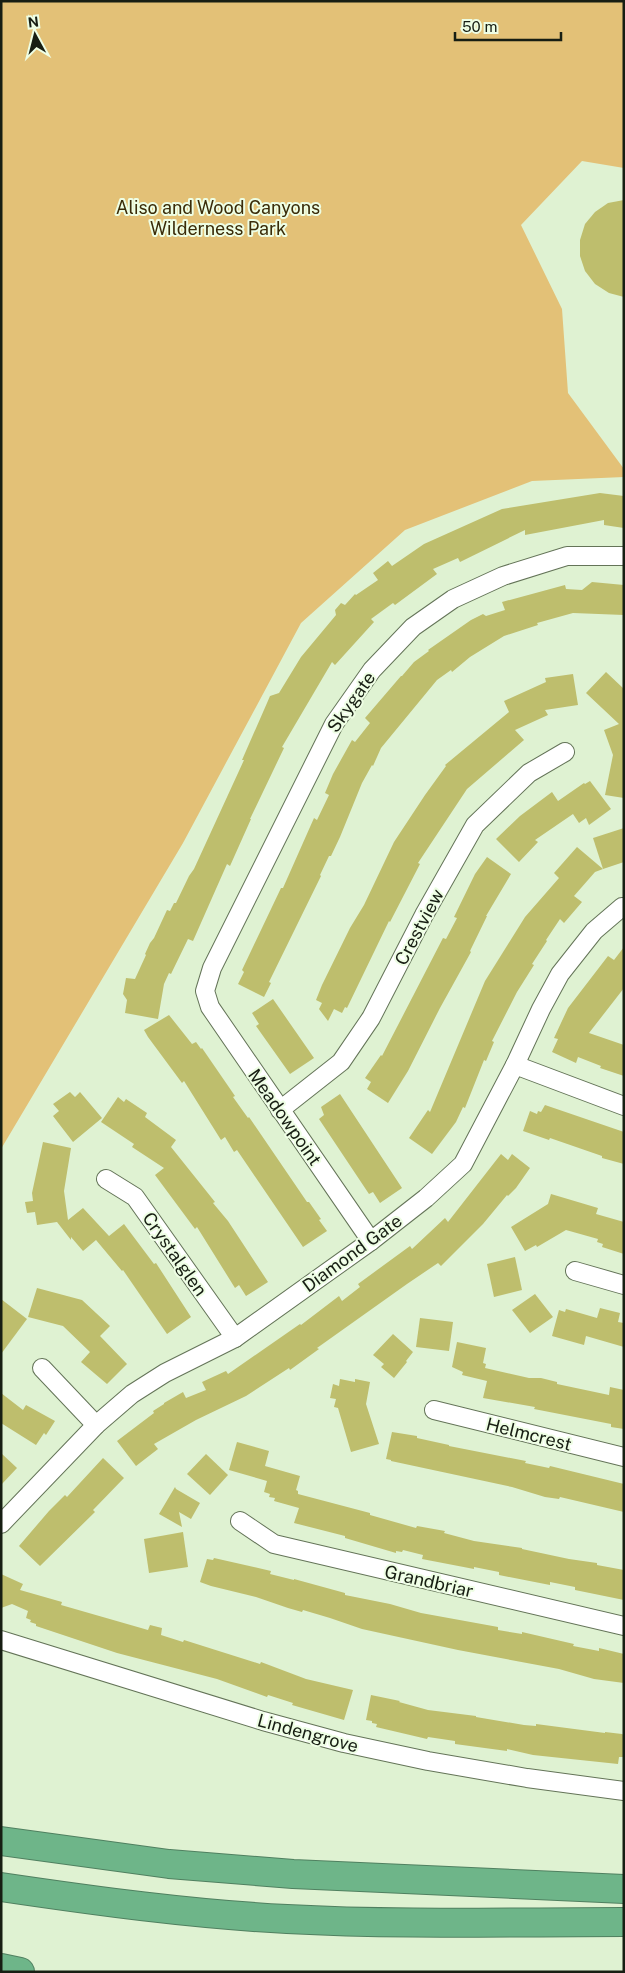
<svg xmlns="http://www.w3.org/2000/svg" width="625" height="1973" font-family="'Public Sans',sans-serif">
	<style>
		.green { fill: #e3c177 }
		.building { fill: #bebe6d }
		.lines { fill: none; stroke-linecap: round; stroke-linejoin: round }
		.street-casing { stroke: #647458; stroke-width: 20 }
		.highway-casing { stroke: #508060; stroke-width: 30 }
		.street { stroke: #fff; stroke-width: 18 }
		.highway { stroke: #6eb589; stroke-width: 28 }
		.labels { text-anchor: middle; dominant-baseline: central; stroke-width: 4; stroke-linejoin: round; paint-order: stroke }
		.park-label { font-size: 18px; fill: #3a2b08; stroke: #eefee4 }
		.street-label { font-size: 18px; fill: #171e13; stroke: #eefee4 }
	</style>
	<rect width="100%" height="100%" fill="#dff2d2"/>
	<path class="green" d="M1 1H624V168L582 161 521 225 562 309 568 393 624 469V477L532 481 405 530 301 623 183 843 1 1149Z"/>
	<g class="building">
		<path d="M624 200V297L609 293 595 284 585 271 580 256V240L585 224 595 212 608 203Z"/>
		<path d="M600 493 624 496V528L604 525V520L525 535V530L460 562 458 558 433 569 437 574 395 605 393 603 371 619 374 622 335 665 332 662 282 747 284 748 250 819H251L230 866 227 864 193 941 188 939 171 974 169 973 164 984 158 1019 125 1013 127 1000 123 994 126 978 135 979 146 955 145 954 150 943 154 938 167 910 170 911 174 903H176L189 876 194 869 244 760H242L267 703 270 696 279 693 301 657 336 615 335 610 341 603 345 605 355 594 356 595 378 580 373 573 388 561 392 566 424 544 502 509Z"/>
		<path d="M592 582 624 585V615L573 613 537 623 538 625 504 636 470 657 452 672 451 670 437 680 381 748 373 766 372 765 362 783 340 837 331 856H329L320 875 321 876 269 982 271 983 264 997 238 984 244 972 242 970 281 888H283L314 818 317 820 329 795 325 793 333 774 352 740 355 742 370 723 365 718 401 676H402L414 662 429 651 428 650 471 620 483 614 486 616 505 610 502 602 565 585 566 589 582 590Z"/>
		<path d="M606 672 624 689V798L605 795 613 755 604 730 619 724 586 693Z"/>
		<path d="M573 674 578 705 545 710 548 715 515 730 524 740 467 789 418 863 420 864 390 922 389 921 347 1008 345 1007 342 1013 334 1009 328 1021 319 1009 322 1003 316 1000 322 985 350 928 364 905 394 842 425 795 446 766 445 765 509 712 504 701 546 682 545 678Z"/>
		<path d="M590 781 611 809 589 825 586 818 579 823 573 814 535 840 538 842 519 862 496 839 520 816 552 792 558 801 584 783 585 784Z"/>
		<path d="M624 828V862L603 869 593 838Z"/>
		<path d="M577 847 603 869 595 872 574 896 582 902 564 923 560 919 546 940 547 941 532 964 534 965 517 992 492 1041 494 1042 486 1061 484 1060 465 1108 463 1107 456 1122 432 1154 409 1138 428 1110 430 1112 485 981 525 917 559 878 554 873Z"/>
		<path d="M487 857 511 874 486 916H487L470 951 471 952 440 1008 408 1071 388 1103 367 1089 371 1082 365 1078 381 1055 382 1056 443 938 446 939 457 918 454 917 475 874Z"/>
		<path d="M624 947V988L589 1033 624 1045V1076L600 1068 601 1066 578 1057 576 1063 552 1052 558 1039 554 1038 568 1008 608 956 614 960Z"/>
		<path d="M273 999 314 1058 290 1074 256 1026 259 1024 252 1013Z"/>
		<path d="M169 1015 192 1044 196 1042 201 1049 202 1048 235 1096 233 1097 248 1118 249 1117 307 1202H309L321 1219 319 1220 327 1231 303 1247 237 1150 234 1152 225 1137 221 1140 184 1081 182 1083 148 1037 144 1030Z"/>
		<path d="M70 1092 75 1097 80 1092 102 1118 73 1142 53 1116 59 1111 53 1104Z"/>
		<path d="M340 1094 402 1188 380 1203 373 1192 369 1194 319 1119 324 1115 321 1107Z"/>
		<path d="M118 1097 124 1102 126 1099 147 1113 145 1117 176 1140 171 1147 215 1202 213 1203 228 1221 268 1282 246 1296 239 1285 235 1288 197 1227 195 1229 155 1175 164 1168 132 1147 134 1144 101 1122Z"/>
		<path d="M545 1105 624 1132V1164L602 1158V1156L550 1138 549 1140 523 1131 530 1111 537 1114 538 1111 541 1112Z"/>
		<path d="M43 1142 71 1148 64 1191 68 1220 83 1208 109 1236 124 1224 154 1264 156 1263 191 1317 167 1334 123 1270 122 1271 96 1240 83 1251 71 1237V1240L57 1222 37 1225 35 1212 27 1213 25 1202 33 1201 32 1193Z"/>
		<path d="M501 1154 508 1160 512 1154 530 1168 516 1188 508 1196 507 1195 483 1224 441 1266 438 1263 407 1284 317 1348 319 1349 290 1370 289 1368 246 1396 196 1420 154 1444 158 1449 136 1466 117 1441 154 1413 153 1411 164 1404V1403L183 1392 186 1398 206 1390 202 1382 226 1371 228 1374 300 1324 301 1325 339 1296 342 1301 360 1287 358 1284 410 1246 412 1249 445 1218 448 1222Z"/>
		<path d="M551 1194 598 1208 596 1214 624 1222V1254L602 1247 603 1244 597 1242 598 1239 566 1230 537 1247 536 1245 525 1251 511 1227 548 1204Z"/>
		<path d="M515 1257 522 1290 494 1297 487 1264Z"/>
		<path d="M37 1288 82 1300 110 1326 100 1336 127 1364 107 1384 81 1362 90 1352 63 1326 28 1317Z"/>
		<path d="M535 1294 553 1317 530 1333 512 1310Z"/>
		<path d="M1 1299 27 1319 1 1354Z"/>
		<path d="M600 1308 620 1313 618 1322 624 1323V1347L586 1336 584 1345 552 1336 559 1310 565 1312 566 1309 597 1318Z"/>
		<path d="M420 1318 453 1322 449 1351 416 1347Z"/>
		<path d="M393 1334 413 1352 406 1361 407 1362 394 1378 381 1367 384 1364 373 1355Z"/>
		<path d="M457 1342 486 1348 483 1363 486 1364 485 1368 529 1378H541L557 1382V1384L609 1395 610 1387 624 1390V1429L611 1427V1424L534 1409 535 1407 483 1398 487 1381 462 1375 463 1372 452 1367Z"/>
		<path d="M340 1379 355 1382V1379L370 1382 366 1404 379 1444 351 1452 338 1408 334 1407 336 1399 330 1398 333 1384 339 1386Z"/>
		<path d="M1 1393 23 1410 26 1405 55 1421 46 1435 44 1433 36 1445 1 1423Z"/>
		<path d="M392 1432 417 1436V1438L449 1445V1446L526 1461 525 1463 549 1468 550 1466 624 1484V1512L560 1497 559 1499 545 1497 512 1487 391 1461V1460L386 1459Z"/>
		<path d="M237 1442 269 1451 265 1466 300 1476 296 1490 298 1491V1494L370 1513V1515L416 1528 417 1526 445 1531 444 1533 474 1541 522 1548V1549L569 1559 597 1563V1565L624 1570V1600L575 1590V1587L550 1582V1585L499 1575V1572L474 1567V1569L422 1559 423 1555 403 1550 402 1552 396 1551V1553L345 1538V1536L294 1523 299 1508 274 1501 275 1498 269 1497 270 1494 264 1492 267 1481 229 1470Z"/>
		<path d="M1 1453 17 1468 1 1485Z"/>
		<path d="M206 1454 228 1475 210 1495 187 1474Z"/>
		<path d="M103 1458 124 1478 93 1510 95 1512 40 1566 19 1546 49 1511 65 1495 67 1497Z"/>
		<path d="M175 1487 176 1489 200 1503 191 1519 179 1512 182 1527 159 1514Z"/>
		<path d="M183 1532 188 1567 149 1573 144 1539Z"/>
		<path d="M214 1558 271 1571 270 1574 294 1580V1579L345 1593V1595L390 1604 421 1613 498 1627V1630L522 1634V1632L574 1644 573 1646 599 1651V1648L624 1654V1683L594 1679 559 1669 458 1650 362 1629 330 1618 303 1610 302 1612 288 1608 256 1597 211 1586 200 1582 207 1559 213 1560Z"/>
		<path d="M1 1574 23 1584 20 1590 62 1602 61 1605 148 1630 150 1625 162 1628 161 1635 183 1642 184 1640 260 1664 261 1662 306 1679 353 1690 344 1720 292 1705 293 1703 268 1695 267 1697 217 1679 117 1653 36 1626V1624L30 1622 31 1620 26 1618 28 1611 12 1604 1 1608Z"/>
		<path d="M371 1695 400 1701 399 1702 428 1710 476 1716V1717L524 1725 536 1726V1724L605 1733V1732L622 1734 624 1735 623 1757H619L618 1764 533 1755 507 1749V1751L455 1744V1741L428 1737 427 1739 376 1727 377 1724 372 1723V1721L366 1720Z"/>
	</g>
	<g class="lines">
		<defs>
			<g id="street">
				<path d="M515 1065 624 1106"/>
				<path d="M280 1110 341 1062 371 1018 424 915 475 825 529 773 565 752"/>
				<path d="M106 1179 135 1197 235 1338"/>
				<path d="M371 1241 210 1007 205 991 212 968 334 724 372 670 413 627 453 599 503 576 567 556H624"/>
				<path d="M575 1271 624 1285"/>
				<path d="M42 1368 96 1425"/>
				<path d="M434 1410 624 1457"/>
				<path d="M240 1521 274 1544 624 1626"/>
				<path d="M1 1524 96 1425 132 1394 165 1373 235 1338 371 1241 426 1198 463 1164 515 1065 541 1009 560 974 594 931 622 907"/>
				<path d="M1 1640 263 1721 344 1743 428 1761 527 1778 624 1791"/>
			</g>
			<g id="highway">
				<path d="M1 1841 169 1864 293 1874 624 1889"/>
				<path d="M1 1887C96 1901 191 1914 287 1919 399 1925 511 1922 624 1922"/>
				<path d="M1 1968 20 1972"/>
			</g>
		</defs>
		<use href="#street" class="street-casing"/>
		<use href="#highway" class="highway-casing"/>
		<use href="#street" class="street"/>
		<use href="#highway" class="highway"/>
	</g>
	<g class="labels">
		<g class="park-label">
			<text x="218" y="207">Aliso and Wood Canyons<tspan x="218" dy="21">Wilderness Park</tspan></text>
		</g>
		<g class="street-label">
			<text transform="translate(351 702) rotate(-55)">Skygate</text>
			<text transform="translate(419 927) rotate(-62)">Crestview</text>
			<text transform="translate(285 1117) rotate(55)">Meadowpoint</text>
			<text transform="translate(352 1253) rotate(-36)">Diamond Gate</text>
			<text transform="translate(175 1254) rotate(55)">Crystalglen</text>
			<text transform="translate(529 1434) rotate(14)">Helmcrest</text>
			<text transform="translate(429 1581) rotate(13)">Grandbriar</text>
			<text transform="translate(308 1733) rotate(15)">Lindengrove</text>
		</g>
	</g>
	<rect width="625" height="1973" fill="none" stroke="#171e13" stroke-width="5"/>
	<g transform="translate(35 35) rotate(353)" stroke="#eefee4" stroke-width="4" paint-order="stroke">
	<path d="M0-4L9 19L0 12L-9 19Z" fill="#171e13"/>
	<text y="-8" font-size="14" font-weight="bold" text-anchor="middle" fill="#171e13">N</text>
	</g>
	<path d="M455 32v8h106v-8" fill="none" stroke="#171e13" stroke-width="2.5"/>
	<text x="462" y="32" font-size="15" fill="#171e13" stroke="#eefee4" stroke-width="4" paint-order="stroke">50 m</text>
</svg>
